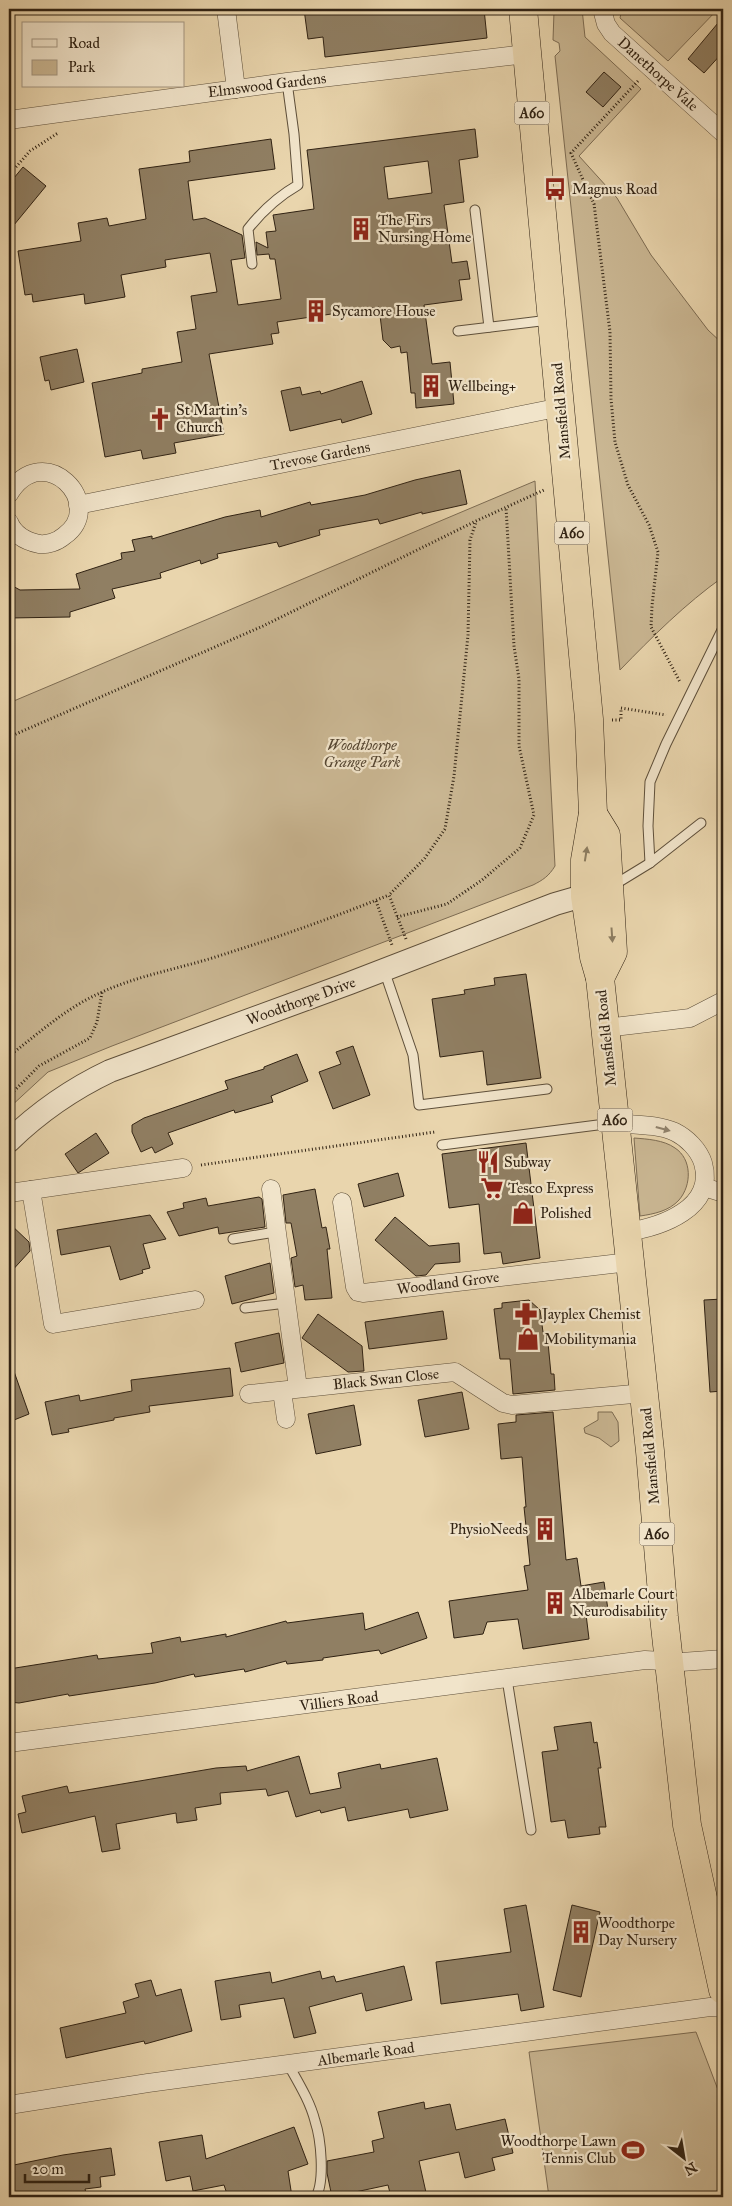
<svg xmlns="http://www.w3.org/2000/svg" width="732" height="2206" font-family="'IM FELL Great Primer',serif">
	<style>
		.green { fill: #cab793; stroke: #7d6c53 }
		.building { fill: #907f63; stroke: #302213; fill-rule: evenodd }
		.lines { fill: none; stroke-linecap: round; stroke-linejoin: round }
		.service-casing { stroke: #5e4f3a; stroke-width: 11 }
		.minor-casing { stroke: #5e4f3a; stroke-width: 19 }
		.tertiary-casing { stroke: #5e4f3a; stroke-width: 24 }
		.trunk-casing { stroke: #302213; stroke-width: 29 }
		.path { stroke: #302213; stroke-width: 3; stroke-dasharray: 1 2.5; stroke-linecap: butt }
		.service { stroke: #f1e4ca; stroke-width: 9 }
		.minor { stroke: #f1e4ca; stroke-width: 18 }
		.tertiary { stroke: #f1e4ca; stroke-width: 22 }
		.trunk { stroke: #e9d5ad; stroke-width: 28 }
		.oneway { fill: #8c7c60 }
		.oneway2 { fill: #90836e }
		.labels { text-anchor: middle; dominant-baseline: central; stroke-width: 4.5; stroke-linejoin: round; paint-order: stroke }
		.shield { fill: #f1e4ca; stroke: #6a5c4a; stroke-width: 1 }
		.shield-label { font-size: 14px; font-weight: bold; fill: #302213 }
		.street-label { font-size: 15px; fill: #302213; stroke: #f1e4ca }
		.poi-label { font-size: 15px; fill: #302213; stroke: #f1e4ca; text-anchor: start }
		.park-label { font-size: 15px; font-style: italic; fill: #564733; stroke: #f1e4ca }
	</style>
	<rect width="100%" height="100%" fill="#e9d5ad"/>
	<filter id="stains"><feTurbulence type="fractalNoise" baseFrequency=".004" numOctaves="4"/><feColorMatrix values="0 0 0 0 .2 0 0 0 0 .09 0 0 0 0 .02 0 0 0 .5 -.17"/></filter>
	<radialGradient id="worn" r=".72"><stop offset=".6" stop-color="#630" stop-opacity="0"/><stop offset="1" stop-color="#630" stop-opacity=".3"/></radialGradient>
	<g class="green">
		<path d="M556 9H582L585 37 641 89 579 156 617 198 651 255 708 330 723 344V577C685 604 652 637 620 670L555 56 560 51 559 43 553 40 554 12Z"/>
		<path d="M622 9H718L668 61 620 18Z"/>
		<path d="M535 481 555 866C549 876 543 880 533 885L112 1046 48 1072 9 1108V703Z"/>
		<path d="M634 1138C647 1139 664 1140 675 1148 692 1159 692 1185 679 1200 669 1211 654 1214 640 1216Z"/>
		<path d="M598 1412H612L618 1422 619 1441 611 1447 599 1438 585 1433 584 1428 598 1420Z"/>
		<path d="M696 2032 723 2103V2197H549L529 2052Z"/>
	</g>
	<g class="building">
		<path d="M304 9H484L487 38 325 57 323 37 308 39Z"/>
		<path d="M723 17V52L704 73 688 59Z"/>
		<path d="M604 72 621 87 603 107 586 92Z"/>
		<path d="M475 129 478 157 459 160 464 202 444 205 452 263 467 261 470 279 459 280 462 300 424 305 432 364 450 362 454 404 416 408 415 393H411L407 352 401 353 400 346 391 348 383 340 379 307 277 322 279 333 271 334 273 344 209 354 224 434 174 443 176 453 143 459 141 450 105 457 92 383 142 373V369L182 362 177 332 196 329 191 296 217 292 210 253 165 260 166 267 121 275 125 297 85 304 84 294 33 302 32 294 25 295 18 251 81 241 78 223 107 218 109 226 146 219 139 169 190 162 189 151 271 139 275 169 188 181 193 220 205 218 242 235 245 258 231 260 238 305 281 299 275 259H270L269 254 257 255 256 242 268 248 266 232 276 231 273 215 314 209 307 150ZM428 161 432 193 388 199 384 167Z"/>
		<path d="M23 167 46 186 9 231V184Z"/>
		<path d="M77 349 84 382 51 390 49 380 45 381 40 357Z"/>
		<path d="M362 381 372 414 342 423 341 419 290 431 281 391 300 387 302 395 320 391 321 394Z"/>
		<path d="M460 470 467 504 422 514V512L380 524 378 519 319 530 320 535 279 547 277 542 217 554 218 558 201 564 200 560 160 573 161 578 112 589 115 598 70 612V617L9 618V584L20 590 80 589 76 574 122 559 121 553 135 551 132 540 152 536V539L225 517 260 510 261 517 310 502 311 505 365 495 415 480Z"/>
		<path d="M526 974 541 1078 487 1085 483 1051 440 1057 432 999 465 994 464 990 495 985 494 978Z"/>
		<path d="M353 1046 370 1095 333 1109 319 1072 341 1064 336 1052Z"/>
		<path d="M297 1054 308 1081 271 1096 273 1102 235 1113 234 1110 168 1133 173 1144 155 1153 152 1147 141 1152 132 1132V1125L144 1118 228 1089 225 1081 264 1069V1067Z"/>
		<path d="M96 1133 109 1153 78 1173 65 1154Z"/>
		<path d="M526 1143 540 1258 503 1264 501 1252 484 1254 479 1204 449 1208 442 1154Z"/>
		<path d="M398 1173 404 1196 364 1207 358 1184Z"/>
		<path d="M315 1189 322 1228 326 1227 330 1249H327L332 1298 305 1300 303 1285 295 1287 291 1258 297 1256 291 1223H286L283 1195Z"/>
		<path d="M259 1197 262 1199 265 1227 219 1234 218 1227 179 1236 167 1212 184 1208 183 1203 206 1198 208 1206Z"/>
		<path d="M150 1215 166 1239 143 1244 150 1268 142 1270 143 1273 120 1280 110 1246 61 1255 57 1230Z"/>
		<path d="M395 1217 429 1246 459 1243 460 1262 435 1264 426 1275 416 1276 375 1240Z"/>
		<path d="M9 1223 29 1242 30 1251 9 1274Z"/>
		<path d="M270 1263 274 1293 232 1304 225 1276Z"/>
		<path d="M723 1299V1391L710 1392 704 1300Z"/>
		<path d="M529 1300 540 1310 543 1332H547L551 1374H554L555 1390 513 1394 510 1359H500L494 1309 502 1308V1303Z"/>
		<path d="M443 1311 447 1339 369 1349 365 1322Z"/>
		<path d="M318 1314 362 1346 364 1371 348 1372 302 1338Z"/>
		<path d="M279 1333 284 1363 241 1372 235 1343Z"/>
		<path d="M11 1363 29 1414 9 1422V1364Z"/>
		<path d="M230 1368 233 1396 149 1406 150 1412 114 1418V1420L68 1429 69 1432 52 1435 45 1402 79 1395 80 1401 132 1391 131 1380Z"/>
		<path d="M462 1392 469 1429 425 1437 418 1400Z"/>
		<path d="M354 1405 361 1445 316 1454 308 1414Z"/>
		<path d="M553 1412 566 1560 577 1558 581 1586 604 1582 608 1610 586 1614 589 1639 523 1649 518 1619 487 1622 483 1634 454 1638 449 1601 528 1590 524 1566 530 1565 524 1507H526L522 1457 501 1459 498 1424 516 1422V1415Z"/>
		<path d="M418 1612 427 1638 381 1654 379 1650 323 1658V1660L287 1664 286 1661 245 1672 244 1669 195 1677 194 1674 155 1683 69 1696 68 1694 19 1703 9 1702V1669L97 1655 98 1659 153 1653 151 1643 180 1637 181 1642 226 1634V1637L286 1621 287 1623 363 1613 365 1630Z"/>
		<path d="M591 1722 594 1743 597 1742 601 1768H598L606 1827H599L600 1834 568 1838 565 1820 551 1822 542 1752 558 1750 554 1727Z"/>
		<path d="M299 1756 310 1794 341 1788 338 1773 380 1764 381 1769 437 1758 448 1810 410 1818 408 1809 348 1821 345 1807 321 1813 320 1810 296 1817 288 1791 268 1796 266 1789 220 1793 221 1804 195 1808 197 1820 177 1823 176 1813 116 1824 120 1849 102 1852 95 1816 22 1833 18 1814 26 1812 22 1796 67 1786 69 1793 216 1768 246 1766 247 1771Z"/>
		<path d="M526 1905 544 2007 521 2011 518 1994 441 2004 436 1962 511 1952 504 1909Z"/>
		<path d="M572 1905 600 1912 581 1997 553 1990Z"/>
		<path d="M404 1966 412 2000 366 2011 362 1993 309 2007 316 2033 294 2038 284 1998 239 2005 241 2017 221 2020 215 1981 270 1972 272 1983 320 1971 322 1979 334 1976 336 1982Z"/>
		<path d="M151 1980 156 1996 181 1989 192 2031 145 2044 144 2041 66 2058 60 2028 126 2013 123 2002 139 1997 135 1984Z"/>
		<path d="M424 2102 425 2109 450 2104 456 2130 505 2119 513 2153 492 2158 495 2170 465 2178 459 2152 419 2161 427 2197H391L388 2185 332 2197 327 2173V2161L374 2152 372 2141 384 2138 378 2112Z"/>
		<path d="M294 2127 308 2164 288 2171 292 2197H228L224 2185 193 2191 190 2176 166 2181 159 2142 202 2135 206 2159Z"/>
		<path d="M111 2148 115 2175 100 2177 101 2187 85 2189 87 2197H9V2166L63 2155Z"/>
	</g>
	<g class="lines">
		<defs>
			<g id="service">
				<path d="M475 210 489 327"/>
				<path d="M252 264 248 229C263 210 277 197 298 185L294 134 287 82"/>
				<path d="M458 331 549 320"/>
				<path d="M650 863 648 826 650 782 666 744 723 628"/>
				<path d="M614 885 650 863 701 823"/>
				<path d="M384 970 413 1055 419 1105 547 1089"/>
				<path d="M442 1145 613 1123"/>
				<path d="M233 1239 275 1232"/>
				<path d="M245 1308 286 1303"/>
				<path d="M507 1679 531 1830"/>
				<path d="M288 2064C298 2082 310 2101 315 2121 321 2139 325 2180 316 2197"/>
			</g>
			<g id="minor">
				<path d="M226 9 236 89"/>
				<path d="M602 9 606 24 612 33 723 133"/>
				<path d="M9 120 287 82 526 54"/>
				<path d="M9 494C44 437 108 505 64 536 57 542 47 545 39 544 25 541 14 535 9 522"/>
				<path d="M78 505 561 407"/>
				<path d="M605 1028 690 1018 723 1001"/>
				<path d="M615 1123C634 1125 657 1124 675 1132 687 1138 699 1150 703 1163 716 1208 661 1227 626 1232"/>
				<path d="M704 1187 723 1193"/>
				<path d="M271 1189 298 1388"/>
				<path d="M31 1190 183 1168"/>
				<path d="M9 1193 31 1190 53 1324 195 1300"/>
				<path d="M342 1202 355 1287 358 1292 363 1293 629 1262"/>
				<path d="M282 1391 286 1419"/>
				<path d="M249 1394 455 1372 503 1403 512 1405 644 1393"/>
				<path d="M9 1743 645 1660 681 1662 723 1659"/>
				<path d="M9 2105 148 2083 710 2007 723 2008"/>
			</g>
			<path id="tertiary" d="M9 1141C39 1112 72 1089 110 1071L350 983 555 904 600 891"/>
			<g id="trunk">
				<path d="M523 9 589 719 593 813 585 860V896L594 957 600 978 650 1451 664 1617 687 1825 723 1990"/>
				<path d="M593 814 606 835 613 952 600 978"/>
			</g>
		</defs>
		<use href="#service" class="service-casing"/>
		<use href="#minor" class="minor-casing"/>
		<use href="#tertiary" class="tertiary-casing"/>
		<use href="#trunk" class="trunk-casing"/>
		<g class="path">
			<path d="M638 81 571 153 594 204 610 332 611 399 615 442 628 485 649 525 658 552 652 606 651 627 680 682"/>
			<path d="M9 175 30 151 58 133"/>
			<path d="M612 720H621V708L666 715"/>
			<path d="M9 737 263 626 476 521 544 490"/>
			<path d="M376 901 392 945"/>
			<path d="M397 917 447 904 482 880 520 848 534 815 519 746V679L514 646 506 507"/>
			<path d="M406 939 389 895 425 858 445 829 454 776 468 635 470 540 476 522"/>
			<path d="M9 1056C38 1034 66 1008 100 993 134 977 172 970 209 959 270 940 330 919 389 895"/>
			<path d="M9 1096 39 1066 90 1038 97 1022 102 992"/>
			<path d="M201 1165 435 1132"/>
		</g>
		<use href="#service" class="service"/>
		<use href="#minor" class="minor"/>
		<use href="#tertiary" class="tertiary"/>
		<use href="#trunk" class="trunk"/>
	</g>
	<defs><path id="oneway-solid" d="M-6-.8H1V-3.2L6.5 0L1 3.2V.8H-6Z" transform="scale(1.25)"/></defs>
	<g class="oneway">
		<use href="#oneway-solid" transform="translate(586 854) rotate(-81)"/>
		<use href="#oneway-solid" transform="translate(612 935) rotate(86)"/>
	</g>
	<use class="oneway2" href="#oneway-solid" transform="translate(663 1129) rotate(15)"/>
	<defs>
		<symbol id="bus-bare" viewBox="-9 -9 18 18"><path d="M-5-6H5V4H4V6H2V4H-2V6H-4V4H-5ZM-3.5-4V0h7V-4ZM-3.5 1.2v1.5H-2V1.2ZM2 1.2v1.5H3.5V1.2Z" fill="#8f2418" stroke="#f1e4ca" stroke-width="2.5" paint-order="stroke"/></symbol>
		<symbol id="building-bare" viewBox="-9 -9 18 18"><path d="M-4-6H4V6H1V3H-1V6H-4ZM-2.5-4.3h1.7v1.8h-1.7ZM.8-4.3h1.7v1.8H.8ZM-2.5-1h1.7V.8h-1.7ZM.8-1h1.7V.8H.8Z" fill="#8f2418" stroke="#f1e4ca" stroke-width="2.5" paint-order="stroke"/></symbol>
		<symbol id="church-bare" viewBox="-9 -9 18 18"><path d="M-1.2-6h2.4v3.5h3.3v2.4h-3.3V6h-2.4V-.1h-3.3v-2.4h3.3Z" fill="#8f2418" stroke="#f1e4ca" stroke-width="2.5" paint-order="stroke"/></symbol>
		<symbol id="restaurant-bare" viewBox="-9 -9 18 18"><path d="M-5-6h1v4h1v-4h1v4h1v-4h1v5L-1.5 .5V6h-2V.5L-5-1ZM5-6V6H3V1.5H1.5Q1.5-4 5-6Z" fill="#8f2418" stroke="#f1e4ca" stroke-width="2.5" paint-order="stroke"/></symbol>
		<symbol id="supermarket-bare" viewBox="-9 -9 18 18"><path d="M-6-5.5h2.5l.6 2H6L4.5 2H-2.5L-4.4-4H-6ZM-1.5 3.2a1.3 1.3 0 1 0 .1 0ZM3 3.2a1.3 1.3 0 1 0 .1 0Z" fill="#8f2418" stroke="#f1e4ca" stroke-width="2.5" paint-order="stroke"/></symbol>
		<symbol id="shop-bare" viewBox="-9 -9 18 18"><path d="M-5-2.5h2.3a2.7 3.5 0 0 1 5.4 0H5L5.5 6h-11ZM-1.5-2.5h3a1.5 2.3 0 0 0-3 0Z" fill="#8f2418" stroke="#f1e4ca" stroke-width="2.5" paint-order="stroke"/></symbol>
		<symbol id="pharmacy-bare" viewBox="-9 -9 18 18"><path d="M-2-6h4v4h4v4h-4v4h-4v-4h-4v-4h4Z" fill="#8f2418" stroke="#f1e4ca" stroke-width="2.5" paint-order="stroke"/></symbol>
		<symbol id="stadium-bare" viewBox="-9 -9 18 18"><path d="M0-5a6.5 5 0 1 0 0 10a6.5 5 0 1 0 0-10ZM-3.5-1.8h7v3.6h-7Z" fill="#8f2418" stroke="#f1e4ca" stroke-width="2.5" paint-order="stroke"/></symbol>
	</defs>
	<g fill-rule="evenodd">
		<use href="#bus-bare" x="539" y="173" width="32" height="32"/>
		<use href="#building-bare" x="345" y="213" width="32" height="32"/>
		<use href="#building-bare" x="300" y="295" width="32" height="32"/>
		<use href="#building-bare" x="415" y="370" width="32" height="32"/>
		<use href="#church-bare" x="144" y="403" width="32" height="32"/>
		<use href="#restaurant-bare" x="472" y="1146" width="32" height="32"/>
		<use href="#supermarket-bare" x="476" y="1172" width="32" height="32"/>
		<use href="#shop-bare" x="507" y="1197" width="32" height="32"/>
		<use href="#pharmacy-bare" x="510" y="1298" width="32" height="32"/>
		<use href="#shop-bare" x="512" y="1323" width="32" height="32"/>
		<use href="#building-bare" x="529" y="1513" width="32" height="32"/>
		<use href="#building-bare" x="539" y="1587" width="32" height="32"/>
		<use href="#building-bare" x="565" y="1916" width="32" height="32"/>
		<use href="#stadium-bare" x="617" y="2134" width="32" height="32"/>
	</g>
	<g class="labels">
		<g class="shield">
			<rect x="514.5" y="101.5" width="35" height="23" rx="4"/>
			<rect x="554.5" y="521.5" width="35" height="23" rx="4"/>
			<rect x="597.5" y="1108.5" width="35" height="23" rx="4"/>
			<rect x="639.5" y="1522.5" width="35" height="23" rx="4"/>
		</g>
		<g class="shield-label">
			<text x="532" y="113">A60</text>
			<text x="572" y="533">A60</text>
			<text x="615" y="1120">A60</text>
			<text x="657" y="1534">A60</text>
		</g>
		<g class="street-label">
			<text transform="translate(658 74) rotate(42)">Danethorpe Vale</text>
			<text transform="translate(267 85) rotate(-7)">Elmswood Gardens</text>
			<text transform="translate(561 411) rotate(-95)">Mansfield Road</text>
			<text transform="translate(320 456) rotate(-11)">Trevose Gardens</text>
			<text transform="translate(301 1001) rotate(-20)">Woodthorpe Drive</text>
			<text transform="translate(606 1038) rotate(-96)">Mansfield Road</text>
			<text transform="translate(448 1283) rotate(-7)">Woodland Grove</text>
			<text transform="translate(386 1379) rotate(-6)">Black Swan Close</text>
			<text transform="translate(650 1456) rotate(-95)">Mansfield Road</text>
			<text transform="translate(339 1701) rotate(-7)">Villiers Road</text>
			<text transform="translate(366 2054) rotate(-8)">Albemarle Road</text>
		</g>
		<g class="poi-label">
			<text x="572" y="189">Magnus Road</text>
			<text x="378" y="220">The Firs<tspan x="378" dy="17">Nursing Home</tspan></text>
			<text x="332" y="311">Sycamore House</text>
			<text x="448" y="386">Wellbeing+</text>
			<text x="176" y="410">St Martin's<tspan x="176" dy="17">Church</tspan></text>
			<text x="504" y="1162">Subway</text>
			<text x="508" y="1188">Tesco Express</text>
			<text x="540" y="1213">Polished</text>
			<text x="542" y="1314">Jayplex Chemist</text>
			<text x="544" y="1339">Mobilitymania</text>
			<text x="528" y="1529" text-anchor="end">PhysioNeeds</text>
			<text x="572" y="1594">Albemarle Court<tspan x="572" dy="17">Neurodisability</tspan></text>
			<text x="598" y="1923">Woodthorpe<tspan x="598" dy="17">Day Nursery</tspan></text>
			<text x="616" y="2141" text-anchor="end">Woodthorpe Lawn<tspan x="616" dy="17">Tennis Club</tspan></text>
		</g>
		<g class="park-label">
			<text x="362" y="745">Woodthorpe<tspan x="362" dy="17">Grange Park</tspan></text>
		</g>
	</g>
	<rect width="732" height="2206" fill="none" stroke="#e9d5ad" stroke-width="30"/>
	<rect x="10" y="10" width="712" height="2186" fill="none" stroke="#302213" stroke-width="2.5"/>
	<rect x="15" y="15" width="702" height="2176" fill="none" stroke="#302213"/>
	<rect x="22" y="22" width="162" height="65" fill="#f1e4ca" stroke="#a49681"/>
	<rect x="32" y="39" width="25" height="8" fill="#f1e4ca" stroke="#a49681"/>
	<text x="68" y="48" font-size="15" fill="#302213">Road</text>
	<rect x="32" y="60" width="25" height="15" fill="#cab793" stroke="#a49681"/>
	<text x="68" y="72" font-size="15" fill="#302213">Park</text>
	<g transform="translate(684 2158) rotate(149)" stroke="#f1e4ca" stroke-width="4" paint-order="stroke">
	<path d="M0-4L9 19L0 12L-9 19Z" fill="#302213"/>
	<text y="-8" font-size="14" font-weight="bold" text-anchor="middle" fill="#302213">N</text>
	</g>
	<path d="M25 2174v8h64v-8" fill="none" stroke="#302213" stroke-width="2.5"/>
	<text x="32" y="2174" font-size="15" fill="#302213" stroke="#f1e4ca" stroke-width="4" paint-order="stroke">20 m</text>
	<rect width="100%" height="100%" filter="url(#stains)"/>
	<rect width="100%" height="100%" fill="url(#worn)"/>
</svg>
